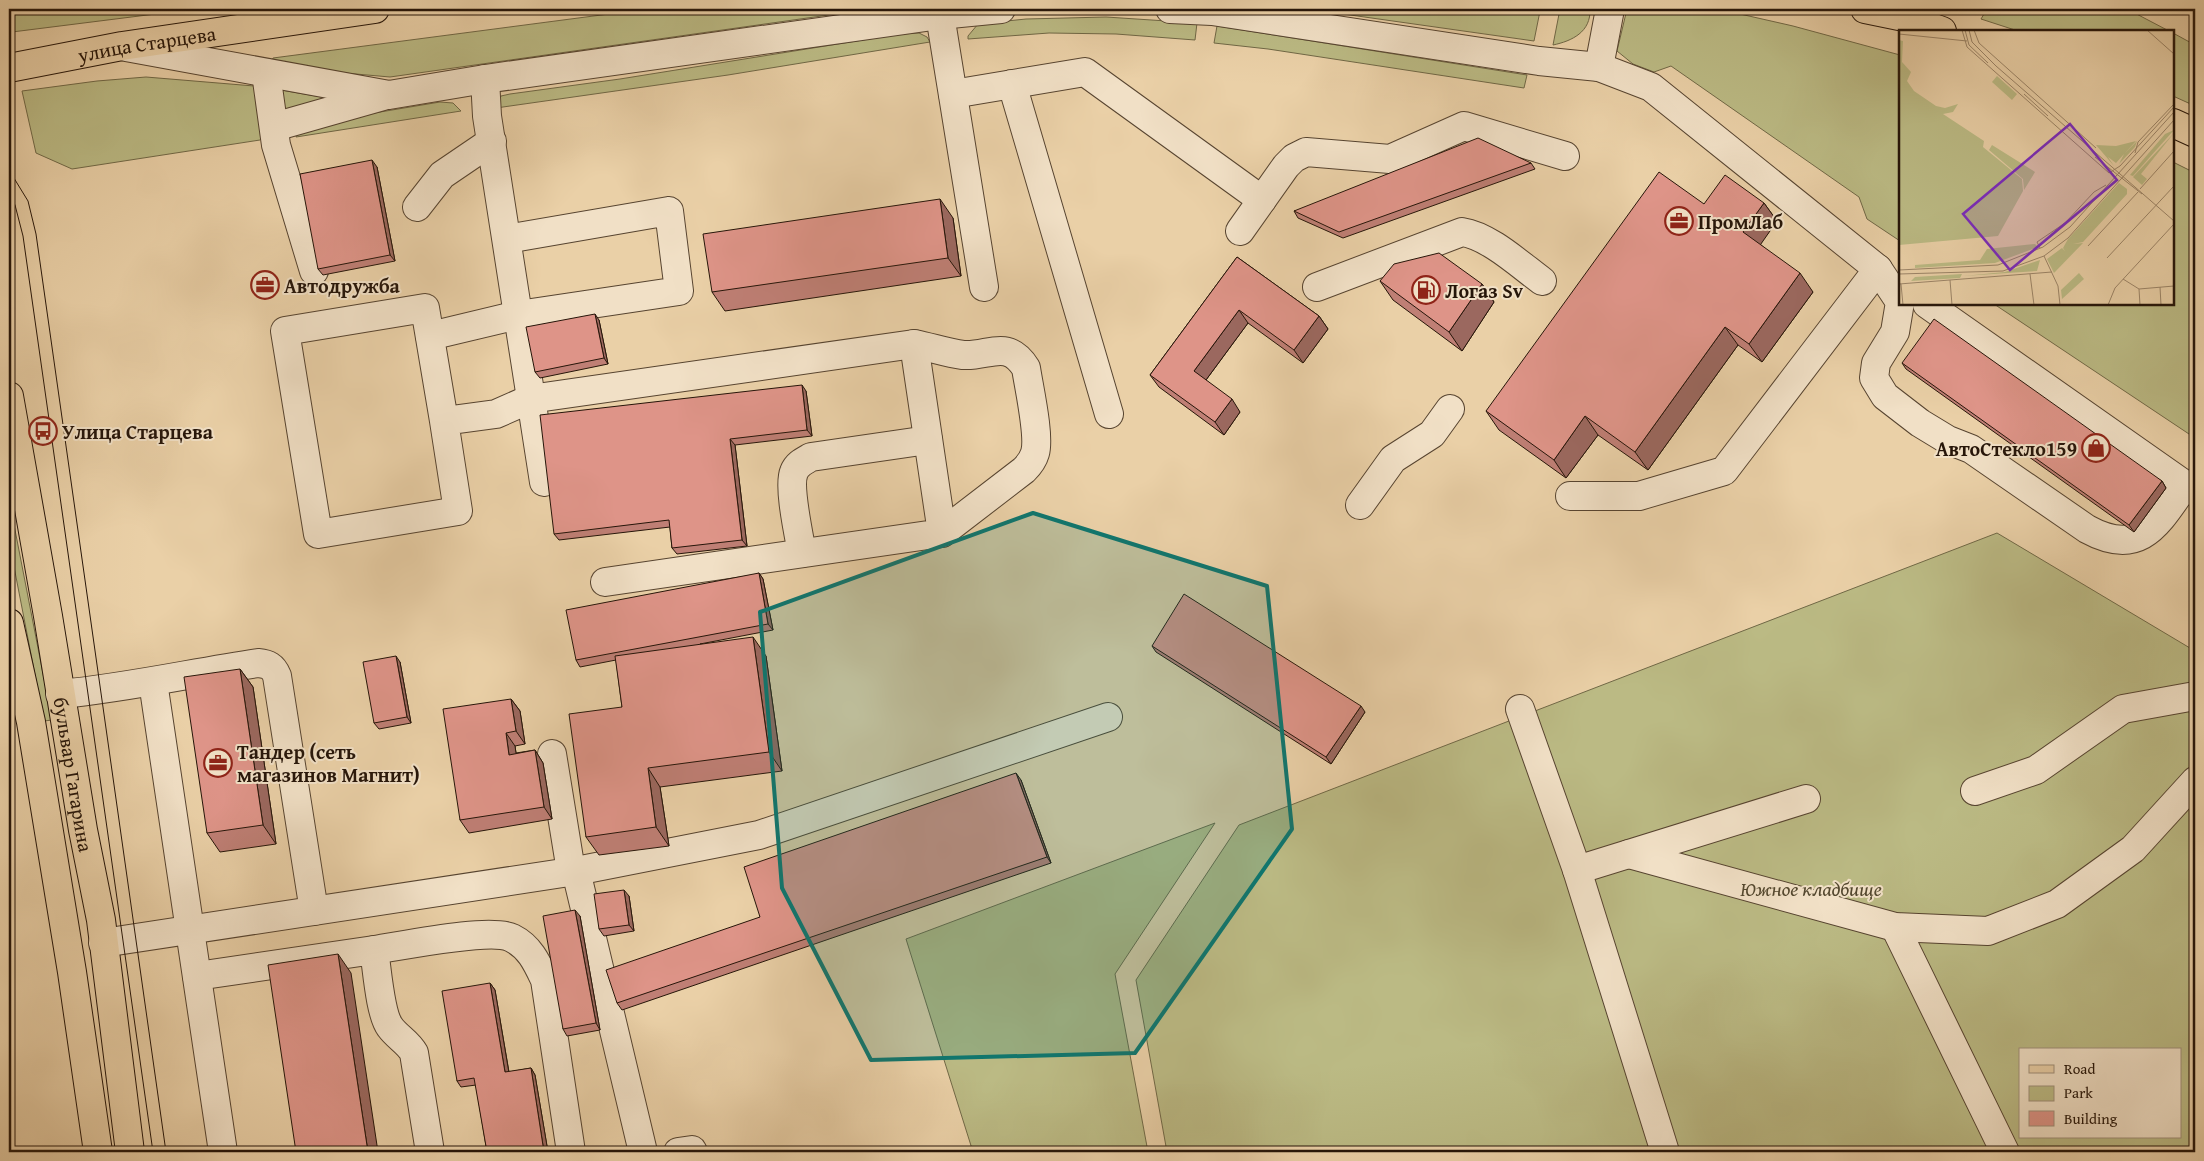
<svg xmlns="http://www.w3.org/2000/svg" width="2204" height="1161" font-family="'Gentium Book Plus',serif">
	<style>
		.green { fill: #bbba84; stroke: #706846; fill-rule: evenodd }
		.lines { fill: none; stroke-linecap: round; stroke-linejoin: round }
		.minor-casing { stroke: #574430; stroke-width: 30 }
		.major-casing { stroke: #261509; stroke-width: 30 }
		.minor { stroke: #f1e0c6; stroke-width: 28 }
		.major { stroke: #ead0a7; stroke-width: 28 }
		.tram { stroke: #261509; stroke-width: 1 }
		.wall { fill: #bf7f75; stroke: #261509 }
		.shaded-wall { fill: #9b685f; stroke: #261509 }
		.building { fill: #de9488; stroke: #261509 }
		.marked { fill: #0f766e; fill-opacity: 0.2; stroke: #0f766e; stroke-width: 4; stroke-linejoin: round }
		.labels { text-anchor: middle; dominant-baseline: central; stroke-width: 4; stroke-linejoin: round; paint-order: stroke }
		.street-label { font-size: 20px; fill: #261509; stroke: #f1e0c6 }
		.poi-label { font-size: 20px; font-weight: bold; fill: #261509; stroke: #f1e0c6; text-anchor: start }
		.park-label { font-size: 20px; font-style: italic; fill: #53472e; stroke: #f1e0c6 }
		.inset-road { fill: none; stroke: #9c8568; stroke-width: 1 }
		.view { fill: #7b2cbf; fill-opacity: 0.15; stroke: #7b2cbf; stroke-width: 2.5 }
		.inset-edge { fill: none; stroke: #261509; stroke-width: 2.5 }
	</style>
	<rect width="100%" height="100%" fill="#ead0a7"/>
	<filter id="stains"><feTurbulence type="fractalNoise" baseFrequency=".004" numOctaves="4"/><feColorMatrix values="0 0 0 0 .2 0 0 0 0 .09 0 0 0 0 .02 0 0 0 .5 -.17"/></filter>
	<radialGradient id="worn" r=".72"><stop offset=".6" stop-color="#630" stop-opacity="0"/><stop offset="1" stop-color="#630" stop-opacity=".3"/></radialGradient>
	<g class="green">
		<path d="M10 9H195L12 32Z"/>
		<path d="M647 9H871L390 77 276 67 271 63 273 58Z"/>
		<path d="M1308 9H1527L1540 11 1534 41Z"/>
		<path d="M1560 9H1590C1591 32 1572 41 1553 45Z"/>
		<path d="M1627 9H1718L1793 26 1900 55V241L1867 219 1859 197 1671 66 1654 72 1633 64 1617 51Z"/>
		<path d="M1987 9H2127L2169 31H2018L1981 19Z"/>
		<path d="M1106 17 1197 23 1195 40 1116 34 1049 33 968 39V36L978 24 1026 19Z"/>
		<path d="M1217 26 1527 75 1524 88 1268 49 1214 43Z"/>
		<path d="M919 33 927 37 930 42 728 75 496 108 501 96 510 94 620 79 900 34Z"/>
		<path d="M2173 33 2195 45V106L2173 96Z"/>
		<path d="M146 77 254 86 260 102 265 135 260 140 72 169 36 153 22 91 97 81Z"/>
		<path d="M275 89 339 100 279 113Z"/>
		<path d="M440 102 453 103 461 111 296 137 298 130 350 117Z"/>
		<path d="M2173 162 2195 173V438L1994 304H2173Z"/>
		<path d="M9 499 52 720 44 721 9 541Z"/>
		<path d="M1997 533 2195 651V1152H1167L1136 980 1239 825ZM2020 1050H2180V1137H2020Z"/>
		<path d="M1215 823 1115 974 1148 1152H973L906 939Z"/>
	</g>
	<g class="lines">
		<defs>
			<g id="minor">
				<path d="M1170 9 1212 11 1539 61 1599 67 1651 87 1878 269 1724 471 1639 496H1570"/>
				<path d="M940 15 984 287"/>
				<path d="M126 47 389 95 485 79 940 15 1001 9"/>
				<path d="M1599 67 1610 9"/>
				<path d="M266 73 276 145 314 271"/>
				<path d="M485 79 487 116 544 482"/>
				<path d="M1012 84 1109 414"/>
				<path d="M953 94 1085 72 1262 200"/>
				<path d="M274 127 383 96"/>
				<path d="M417 207 442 175 492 141"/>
				<path d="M1240 231 1286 166 1294 158 1306 152 1390 159 1464 126 1565 156"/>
				<path d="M1878 269 1900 302 1895 332 1876 363 1874 378 1885 396 1920 423 1948 440 1971 449 2087 529C2140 558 2157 525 2185 485"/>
				<path d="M1317 287 1462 232C1489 236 1519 264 1542 281"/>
				<path d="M1927 304 2195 492"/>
				<path d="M430 336 518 315 679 291 669 211 507 239"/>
				<path d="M914 344C930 347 947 353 963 355 989 357 1007 338 1026 368 1029 388 1040 436 1035 453 1033 460 1029 465 1024 470L942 533"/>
				<path d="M444 421 458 511 318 534 285 331 425 308 444 421 496 414 530 399 914 344 942 533 605 582"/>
				<path d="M1360 505 1393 459 1432 434 1450 409"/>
				<path d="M802 553C799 536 788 486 794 472 797 464 804 461 811 457L928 440"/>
				<path d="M153 682 223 1152"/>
				<path d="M60 694C126 688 191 673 258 663 268 664 273 666 277 676L314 911"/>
				<path d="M1520 709 1577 870 1665 1152"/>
				<path d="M552 754 571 871"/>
				<path d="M1975 791 2036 770 2123 709 2195 696"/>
				<path d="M1629 854 1895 927 1988 931 2057 904 2133 849 2195 781"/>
				<path d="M1577 870 1806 799"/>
				<path d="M576 871 643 1152"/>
				<path d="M1895 927 2005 1152"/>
				<path d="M103 943 576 871 759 835 1108 717"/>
				<path d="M374 950C402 946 491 927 512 938 530 947 537 963 545 980L571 1152"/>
				<path d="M197 976 374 950C377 968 380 1014 390 1027 397 1037 408 1042 414 1053L430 1152"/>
				<path d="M678 1152 692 1150 693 1152"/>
			</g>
			<g id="major">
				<path d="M1865 9 1904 17 1942 31"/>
				<path id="s1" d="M9 68 122 46 375 9"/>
				<path d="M2173 123 2195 133"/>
				<path id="s2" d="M9 396 48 616 83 830 101 920 130 1152"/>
				<path d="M9 623 31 722 72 972 98 1152"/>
			</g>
		</defs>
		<use href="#minor" class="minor-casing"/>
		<use href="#major" class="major-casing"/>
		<use href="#minor" class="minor"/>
		<use href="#major" class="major"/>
		<g class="tram">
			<path d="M9 170 28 201 36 234 166 1152"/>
			<path d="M9 194 15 205 23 236 153 1152"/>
		</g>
	</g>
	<g class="wall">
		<path d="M1531 163 1535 169 1343 238 1298 218 1294 211Z"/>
		<path d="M377 167 395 261 323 275 318 269Z"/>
		<path d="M1764 203 1777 221 1760 244 1813 292 1762 362 1738 345 1648 470 1598 435 1566 478 1499 430 1486 411Z"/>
		<path d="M953 218 961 276 725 311 712 292Z"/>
		<path d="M1237 257 1319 316 1328 329 1303 363 1248 323 1206 380 1240 412 1224 435 1159 387 1150 375Z"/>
		<path d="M1380 281 1482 284 1494 302 1462 351 1393 300Z"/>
		<path d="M599 320 608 364 540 378 535 372Z"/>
		<path d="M1902 363 2162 481 2166 488 2134 532 1906 369Z"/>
		<path d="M806 391 812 436 735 445 747 546 677 554 672 548 670 527 559 540 554 534Z"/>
		<path d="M759 573 763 579 773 630 700 644 766 656 782 771 660 787 669 846 599 855 586 837 622 707 616 660 580 667 576 660Z"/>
		<path d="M1152 646 1365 712 1331 764 1156 652Z"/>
		<path d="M400 662 411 723 379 729 374 723Z"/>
		<path d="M240 669 253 687 276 844 220 852 207 833Z"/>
		<path d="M511 699 520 711 525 744 515 746 516 753 535 750 543 763 552 819 469 833 460 820Z"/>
		<path d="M1021 780 1051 863 622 1010 617 1003 760 917Z"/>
		<path d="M629 896 634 931 604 936 599 929Z"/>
		<path d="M580 916 600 1030 567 1036 563 1029Z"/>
		<path d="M490 983 495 990 509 1072 531 1068 535 1075 548 1152H487L476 1085 461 1087 457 1081Z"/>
	</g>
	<g class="shaded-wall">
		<path d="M372 160 377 167 395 261 390 255Z"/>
		<path d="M940 199 953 218 961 276 948 258Z"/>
		<path d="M1764 203 1777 221 1756 251 1743 232Z"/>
		<path d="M1800 273 1813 292 1762 362 1749 344Z"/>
		<path d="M1482 284 1494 302 1462 351 1449 332Z"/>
		<path d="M1239 310 1248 323 1203 384 1194 371Z"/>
		<path d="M595 314 599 320 608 364 604 358Z"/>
		<path d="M1319 316 1328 329 1303 363 1294 350Z"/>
		<path d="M1725 327 1738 345 1648 470 1635 452Z"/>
		<path d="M802 385 806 391 812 436 807 430Z"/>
		<path d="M1232 399 1240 412 1224 435 1215 422Z"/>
		<path d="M1585 416 1598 435 1566 478 1554 460Z"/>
		<path d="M730 439 735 445 747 546 742 540Z"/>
		<path d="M2162 481 2166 488 2134 532 2129 525Z"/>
		<path d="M759 573 763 579 773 630 768 624Z"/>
		<path d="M753 637 766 656 782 771 769 752Z"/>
		<path d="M396 656 400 662 411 723 407 717Z"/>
		<path d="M240 669 253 687 276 844 263 825Z"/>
		<path d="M511 699 520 711 525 744 516 731Z"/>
		<path d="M1361 706 1365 712 1331 764 1326 757Z"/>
		<path d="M506 733 515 746 518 767 509 755Z"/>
		<path d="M535 750 543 763 552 819 544 807Z"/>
		<path d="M648 768 660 787 669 846 656 827Z"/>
		<path d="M1016 773 1021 780 1051 863 1047 857Z"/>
		<path d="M624 890 629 896 634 931 629 925Z"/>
		<path d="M575 910 580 916 600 1030 596 1023Z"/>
		<path d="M338 954 351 973 378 1152H368Z"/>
		<path d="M490 983 495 990 510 1079 505 1072Z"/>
		<path d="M531 1068 535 1075 548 1152H544Z"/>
	</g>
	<g class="building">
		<path d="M1478 138 1531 163 1339 232 1294 211Z"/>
		<path d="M372 160 390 255 318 269 300 174Z"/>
		<path d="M1659 172 1704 204 1725 175 1764 203 1743 232 1800 273 1749 344 1725 327 1635 452 1585 416 1554 460 1486 411Z"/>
		<path d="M940 199 948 258 712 292 703 234Z"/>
		<path d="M1439 253 1482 284 1449 332 1380 281 1394 264Z"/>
		<path d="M1237 257 1319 316 1294 350 1239 310 1194 371 1232 399 1215 422 1150 375Z"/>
		<path d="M595 314 604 358 535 372 526 327Z"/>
		<path d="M1934 319 2162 481 2129 525 1902 363Z"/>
		<path d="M802 385 807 430 730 439 742 540 672 548 669 520 554 534 540 415Z"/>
		<path d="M759 573 768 624 576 660 566 610Z"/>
		<path d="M1184 594 1361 706 1326 757 1152 646Z"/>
		<path d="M753 637 769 752 648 768 656 827 586 837 569 714 622 707 615 656Z"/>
		<path d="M396 656 407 717 374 723 363 662Z"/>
		<path d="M240 669 263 825 207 833 184 677Z"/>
		<path d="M511 699 516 731 506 733 509 755 535 750 544 807 460 820 443 709Z"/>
		<path d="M1016 773 1047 857 617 1003 606 970 760 917 744 867Z"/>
		<path d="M624 890 629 925 599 929 594 894Z"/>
		<path d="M575 910 596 1023 563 1029 543 916Z"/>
		<path d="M338 954 368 1152H296L268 965Z"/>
		<path d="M490 983 505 1072 531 1068 544 1152H487L474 1078 457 1081 442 991Z"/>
	</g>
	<path class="marked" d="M1033 513 1267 586 1292 829 1135 1053 871 1060 782 888 760 612Z"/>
	<defs>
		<symbol id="office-ring" viewBox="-11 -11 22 22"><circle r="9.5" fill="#f1e0c6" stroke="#8f2418" stroke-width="1.5"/><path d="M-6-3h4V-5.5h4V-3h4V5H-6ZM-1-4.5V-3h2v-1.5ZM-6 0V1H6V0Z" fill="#8f2418"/></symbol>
		<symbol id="fuel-ring" viewBox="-11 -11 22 22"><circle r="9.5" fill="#f1e0c6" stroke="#8f2418" stroke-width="1.5"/><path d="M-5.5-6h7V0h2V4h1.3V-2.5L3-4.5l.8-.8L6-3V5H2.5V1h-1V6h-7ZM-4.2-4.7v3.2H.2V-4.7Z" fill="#8f2418"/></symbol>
		<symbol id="bus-ring" viewBox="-11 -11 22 22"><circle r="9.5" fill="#f1e0c6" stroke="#8f2418" stroke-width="1.5"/><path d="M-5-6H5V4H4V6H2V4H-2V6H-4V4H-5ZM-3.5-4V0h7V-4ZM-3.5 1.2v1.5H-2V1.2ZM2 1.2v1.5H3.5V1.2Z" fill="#8f2418"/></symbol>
		<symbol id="shop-ring" viewBox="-11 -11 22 22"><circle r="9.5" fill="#f1e0c6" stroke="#8f2418" stroke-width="1.5"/><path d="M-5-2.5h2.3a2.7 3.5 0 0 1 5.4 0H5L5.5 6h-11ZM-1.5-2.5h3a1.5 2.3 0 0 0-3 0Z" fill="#8f2418"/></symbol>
	</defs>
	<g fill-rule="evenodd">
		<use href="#office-ring" x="1663" y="205" width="32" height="32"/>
		<use href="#office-ring" x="249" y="269" width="32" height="32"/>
		<use href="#fuel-ring" x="1410" y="274" width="32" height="32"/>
		<use href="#bus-ring" x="27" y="415" width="32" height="32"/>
		<use href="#shop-ring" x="2080" y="432" width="32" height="32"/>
		<use href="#office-ring" x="202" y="747" width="32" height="32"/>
	</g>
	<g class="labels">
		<g class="street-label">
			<text stroke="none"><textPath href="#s1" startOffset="140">улица Старцева</textPath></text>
			<text stroke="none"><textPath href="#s2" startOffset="384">бульвар Гагарина</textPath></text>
		</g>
		<g class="poi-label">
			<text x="1698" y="221">ПромЛаб</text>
			<text x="284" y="285">Автодружба</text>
			<text x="1445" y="290">Логаз Sv</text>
			<text x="62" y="431">Улица Старцева</text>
			<text x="2077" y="448" text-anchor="end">АвтоСтекло159</text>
			<text x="237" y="751">Тандер (сеть<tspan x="237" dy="23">магазинов Магнит)</tspan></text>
		</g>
		<g class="park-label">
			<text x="1811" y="888">Южное кладбище</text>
		</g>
	</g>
	<g transform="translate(1899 30)">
		<rect width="275" height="275" fill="#ead0a7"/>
		<path d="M0 10 4 11 3 32 12 42 8 51 15 61 37 76 46 78 59 74 54 82 44 84 85 111 84 117 123 149 124 161 99 206 0 215ZM98 46 118 64 113 70 93 52ZM275 100 234 146 231 145 266 104ZM275 103 242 144 248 149 243 155 234 147ZM237 111 226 123 238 111 236 117 220 134 225 124 217 133 209 127 215 136 197 115 217 116ZM93 115 136 142 125 160 124 149 90 120ZM220 153 228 159V164L184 212 174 214 184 213 155 243 148 229 163 218 166 221 164 218 169 209ZM136 214 139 217 96 233 16 238V235L81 230 88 219ZM141 230 138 241 64 246 106 242ZM180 243 185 249 163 269 162 260ZM63 244 61 248 12 251 16 247Z" fill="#bbba84"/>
		<path class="inset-road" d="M63 0 68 17 210 143 221 136 275 77M66 0 70 15 89 33M70 0 73 12 97 36 275 191M75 0 80 13 197 118M248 0 275 24M0 4 68 11M125 64 149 86M236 123 239 112 275 74M196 127 243 164M241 159 275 121M189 216 239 162M141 218 138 212 166 193 195 162 207 155M145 226 159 256 161 275M208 228 275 156M0 240 99 235 144 217 171 197 275 82M0 244 104 241 145 226 169 208 275 90M131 244 135 275M224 249 240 259 275 256M51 250 53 275M0 254 153 242M2 254 4 275M261 257 262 275M240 259 241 275M209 275 216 258 275 194"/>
		<path class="view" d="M171 94 218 150 111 240 64 184Z"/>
		<rect width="275" height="275" class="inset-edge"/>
	</g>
	<rect width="2204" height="1161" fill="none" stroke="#ead0a7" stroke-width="30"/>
	<rect x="10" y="10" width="2184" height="1141" fill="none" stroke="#261509" stroke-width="2.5"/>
	<rect x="15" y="15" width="2174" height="1131" fill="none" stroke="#261509"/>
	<rect x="2019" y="1048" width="162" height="90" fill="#f1e0c6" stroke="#a08f7a"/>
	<rect x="2029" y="1065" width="25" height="8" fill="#ead0a7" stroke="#a08f7a"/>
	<text x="2064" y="1074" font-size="15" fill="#261509">Road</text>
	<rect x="2029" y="1086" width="25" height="15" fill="#bbba84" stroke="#a08f7a"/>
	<text x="2064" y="1098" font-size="15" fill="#261509">Park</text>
	<rect x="2029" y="1111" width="25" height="15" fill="#de9488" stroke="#a08f7a"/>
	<text x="2064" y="1124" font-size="15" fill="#261509">Building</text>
	<rect width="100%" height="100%" filter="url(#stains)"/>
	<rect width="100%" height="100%" fill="url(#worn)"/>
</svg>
